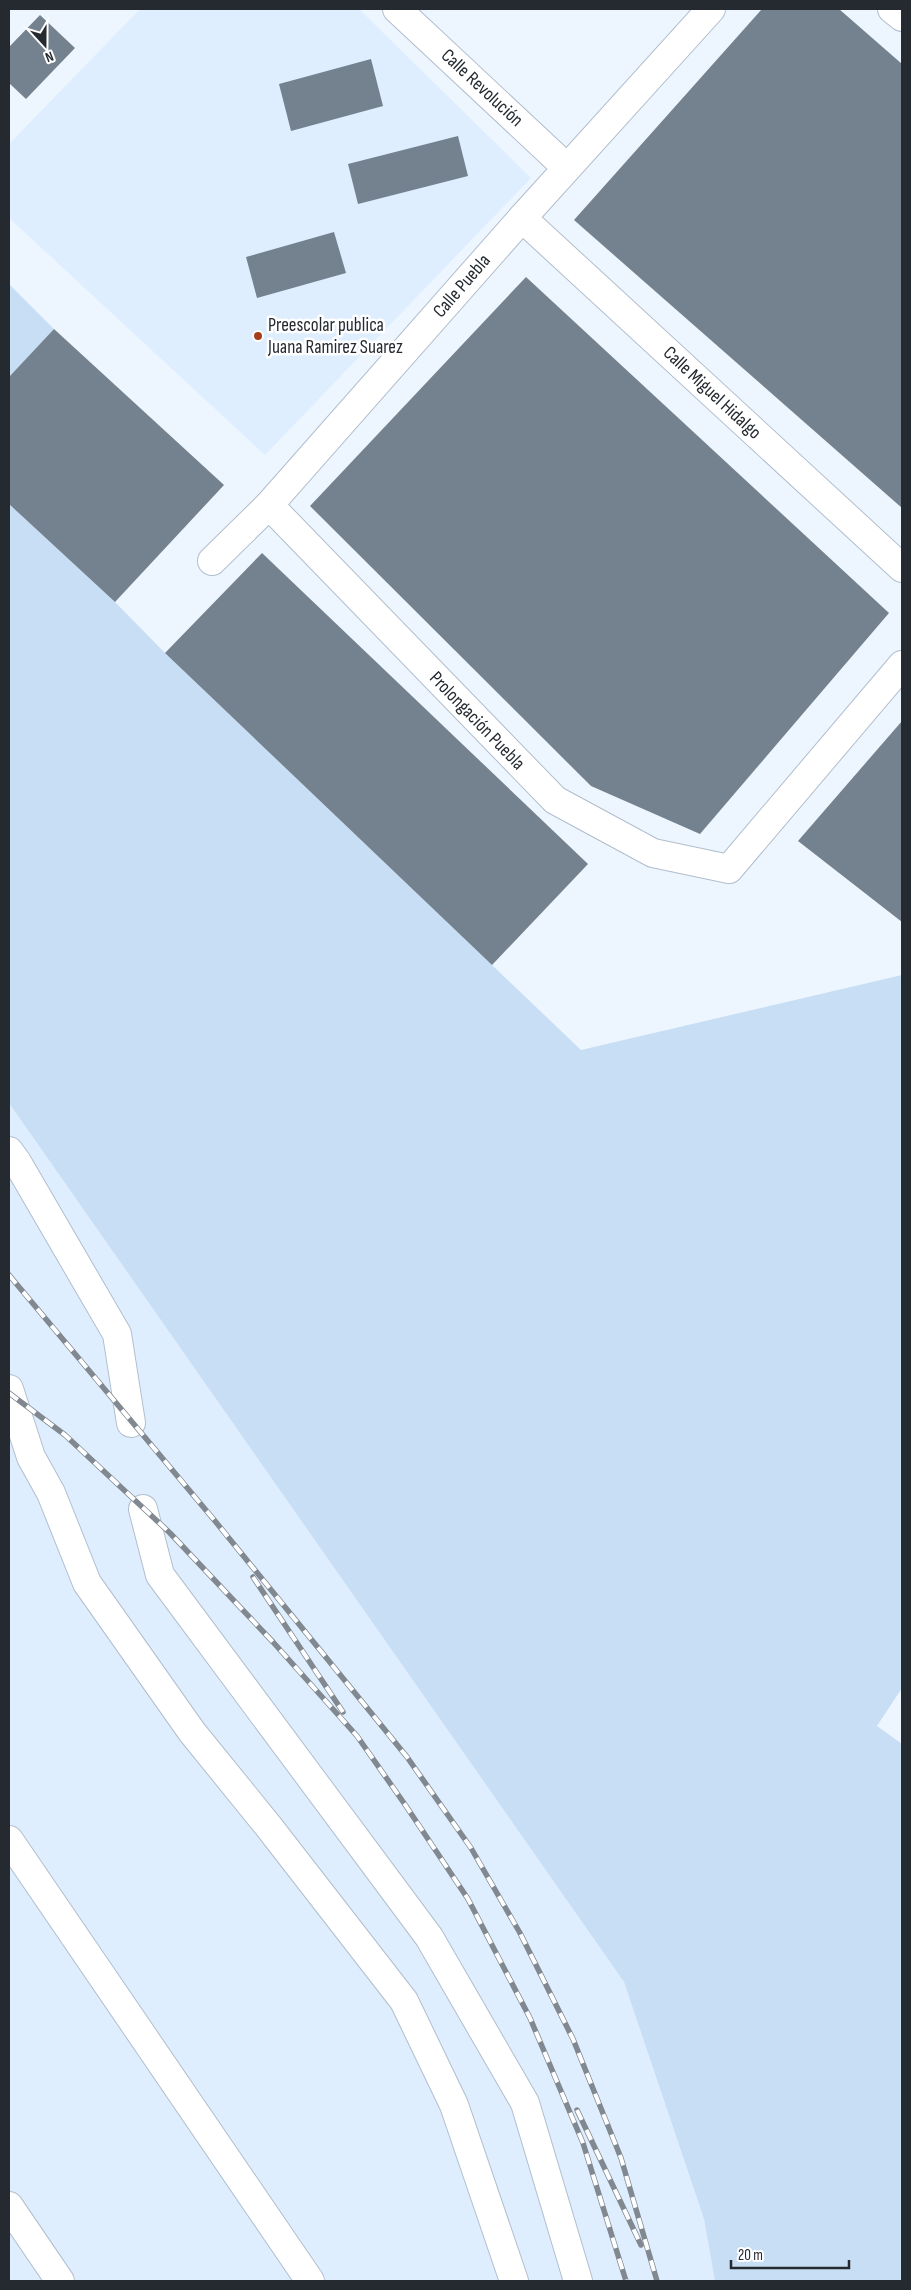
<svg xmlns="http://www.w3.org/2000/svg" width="911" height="2290" font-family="'Sofia Sans Condensed',sans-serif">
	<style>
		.built { fill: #deeeff }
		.green { fill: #c7def5 }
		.building { fill: #74818e }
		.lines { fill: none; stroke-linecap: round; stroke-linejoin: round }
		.minor-casing { stroke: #b1becc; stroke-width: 30 }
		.minor { stroke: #fff; stroke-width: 28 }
		.rail-casing { stroke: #81888f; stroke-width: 5.5 }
		.rail { stroke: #fff; stroke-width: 4; stroke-dasharray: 11; stroke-linecap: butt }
		.poi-dot { fill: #a53f19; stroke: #fff; stroke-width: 2 }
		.labels { text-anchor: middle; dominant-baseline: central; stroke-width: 5; stroke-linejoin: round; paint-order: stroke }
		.street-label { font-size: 19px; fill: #252a30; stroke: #fff }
		.poi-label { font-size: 19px; fill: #252a30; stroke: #fff; text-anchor: start }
	</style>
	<rect width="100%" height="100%" fill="#edf6ff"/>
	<g class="built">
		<path d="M140 9H359L531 178 265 455 9 218V144Z"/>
		<path d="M9 1103 624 1982 704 2219 715 2281H9Z"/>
	</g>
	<g class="green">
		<path d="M9 284 54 329 9 377Z"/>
		<path d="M9 504 115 602 165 653 581 1050 902 975V1688L877 1726 902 1744V2281H715L704 2219 624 1982 9 1103Z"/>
	</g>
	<g class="building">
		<path d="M762 9H839L902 64V508L574 220Z"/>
		<path d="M40 15 75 48 26 99 9 83V47Z"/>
		<path d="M371 59 383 106 291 131 279 84Z"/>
		<path d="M458 136 468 176 358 204 348 164Z"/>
		<path d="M334 232 346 273 257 298 246 257Z"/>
		<path d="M526 277 889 613 700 834 591 786 310 506Z"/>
		<path d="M54 329 224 485 115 602 9 504V377Z"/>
		<path d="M262 553 588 864 492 965 165 653Z"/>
		<path d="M902 721V922L798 841Z"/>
	</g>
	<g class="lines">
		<defs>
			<g id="minor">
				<path d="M397 9 567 168"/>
				<path d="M892 9 902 17"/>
				<path d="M522 218 902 568"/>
				<path d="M269 505 555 800 653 853 729 869 902 665"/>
				<path d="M212 561 269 505 522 218 711 9"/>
				<path d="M9 1151 17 1162 117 1334 131 1423"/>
				<path d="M9 1389 31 1457 51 1493 87 1583 192 1732 269 1827 404 2001 454 2105 514 2281"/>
				<path d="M143 1509 160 1575 429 1937 525 2103 578 2281"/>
				<path d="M9 1840 310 2281"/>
				<path d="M9 2206 60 2281"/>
			</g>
		</defs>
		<use href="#minor" class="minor-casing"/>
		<use href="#minor" class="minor"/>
		<defs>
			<g id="rail">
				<path d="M9 1275 215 1521 407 1757 471 1848 520 1933 573 2039 621 2158 657 2281"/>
				<path d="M9 1393 65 1435 170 1533 273 1642 357 1736 406 1806 468 1899 530 2018 583 2143 626 2281"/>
				<path d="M253 1577 343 1712"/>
				<path d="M577 2110 641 2245"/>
			</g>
		</defs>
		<use href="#rail" class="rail-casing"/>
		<use href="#rail" class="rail"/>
	</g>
	<circle class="poi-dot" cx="258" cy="336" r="5"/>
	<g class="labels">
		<g class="street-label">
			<text transform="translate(482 88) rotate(43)">Calle Revolución</text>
			<text transform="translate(462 286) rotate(-49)">Calle Puebla</text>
			<text transform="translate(712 393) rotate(43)">Calle Miguel Hidalgo</text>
			<text transform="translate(477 721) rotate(46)">Prolongación Puebla</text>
		</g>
		<g class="poi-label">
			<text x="268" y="325">Preescolar publica<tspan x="268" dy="22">Juana Ramirez Suarez</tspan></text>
		</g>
	</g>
	<rect width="911" height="2290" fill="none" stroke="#252a30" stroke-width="20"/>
	<g transform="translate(45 45) rotate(159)" stroke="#ffffff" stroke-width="4" paint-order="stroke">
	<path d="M0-4L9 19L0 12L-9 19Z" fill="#252a30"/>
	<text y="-8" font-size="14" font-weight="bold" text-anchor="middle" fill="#252a30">N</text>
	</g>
	<path d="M731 2260v8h118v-8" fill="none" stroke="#252a30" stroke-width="2.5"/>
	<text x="738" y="2260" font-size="15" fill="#252a30" stroke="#ffffff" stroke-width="4" paint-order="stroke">20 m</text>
</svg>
